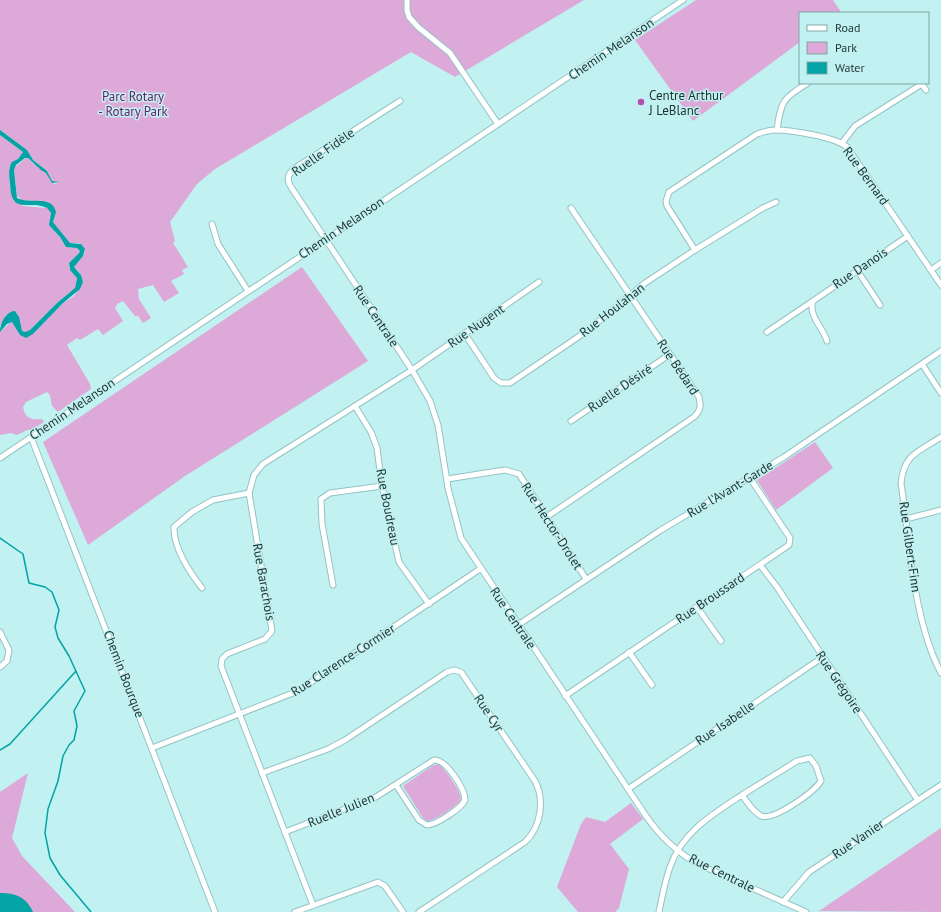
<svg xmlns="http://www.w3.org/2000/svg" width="941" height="912" font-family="'PT Sans',sans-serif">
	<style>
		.green { fill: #dca9d8 }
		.water { fill: #03a3a6 }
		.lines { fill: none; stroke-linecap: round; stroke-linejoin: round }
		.stream { stroke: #03a3a6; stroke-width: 1.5 }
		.minor-casing { stroke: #95c3c4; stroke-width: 7 }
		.minor { stroke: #fff; stroke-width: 5 }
		.poi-dot { fill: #b44db0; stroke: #c2f1f1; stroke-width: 1.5 }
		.labels { text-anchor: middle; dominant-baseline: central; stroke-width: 3; stroke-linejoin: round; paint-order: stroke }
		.street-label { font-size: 13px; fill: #1f3232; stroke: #c2f1f1 }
		.poi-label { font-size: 13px; fill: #1f3232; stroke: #c2f1f1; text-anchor: start }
		.park-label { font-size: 13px; fill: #681d66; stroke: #c2f1f1 }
	</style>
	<rect width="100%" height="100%" fill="#c2f1f1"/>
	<g class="green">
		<path d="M0 0H584L455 77 411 52 215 169 197 184 170 222 175 241 173 243 188 267 182 270 184 274 171 281 179 293 164 302 153 285 138 289 139 299 151 318 143 323 138 316H135L123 301 117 304 115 308 123 321 103 335 98 329 80 340 77 338 67 345 90 384 91 389 58 412 52 406 50 395 47 392 26 402 23 407C25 419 32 420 42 419L44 422 32 430H27L17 435 11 433 0 435V332L11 322 14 324 20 335 33 334 63 303 74 296 83 282 80 273 74 267 83 256 85 251 80 243H70L53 222 55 214 47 202 22 200 17 196 14 168 26 158H28C33 164 40 168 46 173 49 176 50 180 54 184L58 183 52 181 47 171 33 160 27 150 0 130Z"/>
		<path d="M696 0H833L841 12 800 13V42L693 121 635 40Z"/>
		<path d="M0 135 23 152 18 159 10 165 9 168 10 188 14 201 23 206 47 208 51 213C48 225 52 227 59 236 62 239 63 243 66 247L77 248 80 251 79 253 69 263V268L77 278 75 288 57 303 30 330 25 332 22 331 16 312 6 315 0 326Z"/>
		<path d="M302 267 368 361 185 476 88 545 43 442Z"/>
		<path d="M815 442 833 468 776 510 757 480Z"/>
		<path d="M438 764C445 768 461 792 461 799 458 806 434 821 427 821L423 818 403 786 432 766Z"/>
		<path d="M28 773 12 838 22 856 75 912H0V792Z"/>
		<path d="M631 803 643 819 610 844 629 869 619 908 615 912H578L557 887 581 824 586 817 605 822Z"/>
		<path d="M941 828V912L819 911Z"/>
	</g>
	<g class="water">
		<path d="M0 130 27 150 33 160 47 171 52 181 59 182 52 183 46 173 41 170 28 158H25L16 165 14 170 17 198C29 205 52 194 56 212L53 222 70 243 81 244 85 249 83 256 74 267 81 275 83 282 80 289 63 303 33 334 26 338 20 335 12 322 7 324 0 332C0 324 5 312 15 311L19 317 22 331 25 332 30 330 57 303 75 288 77 278 70 270 69 263 79 253 80 251 77 248 66 247 60 237 49 225 51 213 47 208C29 199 11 217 10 183 9 176 8 168 12 162L18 159 23 152 0 135Z"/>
		<path d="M0 893C16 893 26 897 33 912H0Z"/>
	</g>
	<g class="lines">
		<g class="stream">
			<path d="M0 538 23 554 29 583 45 587 52 592 59 610 55 627 58 638 69 656 85 691 74 711 77 726 74 740 69 745 63 756 58 781 48 809 45 833 50 858 60 875 91 912"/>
			<path d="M0 750 10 744 76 671"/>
		</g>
		<defs>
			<g id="minor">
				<path d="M407 0V10L409 17 418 27 450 53 498 124"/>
				<path d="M921 83 926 90"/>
				<path d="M400 101 295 168C288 174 286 179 291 187L412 370 430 401 438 425 448 488 461 538 646 816C660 836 676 852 698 864L806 912"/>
				<path d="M777 130C781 100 783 99 808 83"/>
				<path d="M842 143 855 126 922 84"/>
				<path d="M212 224 218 244 248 291"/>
				<path d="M695 250 667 206 666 201 669 192 757 134C763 132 769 130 775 130 792 130 835 137 847 147L941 285"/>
				<path d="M857 270 880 305"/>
				<path d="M931 270 941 263"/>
				<path d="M767 332 813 301"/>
				<path d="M465 334 494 378 501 383H510L587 331 645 283 695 250 763 208 776 202"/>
				<path d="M827 341C823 327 808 316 813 301L908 236"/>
				<path d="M922 364 941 393"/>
				<path d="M355 406 371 432 377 448 382 486 399 562 429 604"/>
				<path d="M571 421 669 355"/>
				<path d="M31 437 215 912"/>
				<path d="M941 437C918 452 904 454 901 483 910 543 913 620 941 673"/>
				<path d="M0 458 683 0"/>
				<path d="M447 479 505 470 519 474 586 579"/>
				<path d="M545 518 694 417C701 410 701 406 699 397L571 208"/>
				<path d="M906 519 941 510"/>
				<path d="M760 565 777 587 917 799"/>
				<path d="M333 585 322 524 321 499 330 493 382 486"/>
				<path d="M202 588C190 573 173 547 174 527L192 512 213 500 249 493"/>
				<path d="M697 607 721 641"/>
				<path d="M518 625 661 530 784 457 941 351"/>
				<path d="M0 632 9 650 7 661 0 667"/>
				<path d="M629 652 652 685"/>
				<path d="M565 696 789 545 790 538 750 478"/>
				<path d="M152 748 298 691 480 569"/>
				<path d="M262 773 328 749 345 740 447 672 454 670 461 672 535 781C545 800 541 827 525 842L419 912"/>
				<path d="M628 789 823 657"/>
				<path d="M285 832 376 797 434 760C446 759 465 789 465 800 462 808 436 825 427 825L419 820 396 785"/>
				<path d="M783 902 809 872 941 785"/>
				<path d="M313 905 221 666 222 659 227 654 265 639 272 631 249 493 254 475 263 464 412 370 539 282"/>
				<path d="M295 912 378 882 385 886 403 912"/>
				<path d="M659 912C662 897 665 881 670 867 682 832 713 814 742 795L797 761 810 758 816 766 821 781C814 792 774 821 761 816 753 812 747 802 742 795"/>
			</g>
		</defs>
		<use href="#minor" class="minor-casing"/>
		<use href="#minor" class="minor"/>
	</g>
	<circle class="poi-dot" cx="641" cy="102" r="4"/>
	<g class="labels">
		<g class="street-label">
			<text transform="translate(611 49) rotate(-34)">Chemin Melanson</text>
			<text transform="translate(323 152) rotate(-35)">Ruelle Fidèle</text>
			<text transform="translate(866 176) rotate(54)">Rue Bernard</text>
			<text transform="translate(341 228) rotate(-34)">Chemin Melanson</text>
			<text transform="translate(860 268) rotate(-34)">Rue Danois</text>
			<text transform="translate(612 310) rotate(-38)">Rue Houlahan</text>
			<text transform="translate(376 316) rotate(56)">Rue Centrale</text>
			<text transform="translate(476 326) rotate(-35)">Rue Nugent</text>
			<text transform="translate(678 367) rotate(56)">Rue Bédard</text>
			<text transform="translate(620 388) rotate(-34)">Ruelle Désiré</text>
			<text transform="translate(72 409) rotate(-34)">Chemin Melanson</text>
			<text transform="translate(730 489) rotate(-31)">Rue l'Avant-Garde</text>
			<text transform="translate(388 507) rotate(79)">Rue Boudreau</text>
			<text transform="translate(552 526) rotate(57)">Rue Hector-Drolet</text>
			<text transform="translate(910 547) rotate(82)">Rue Gilbert-Finn</text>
			<text transform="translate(264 582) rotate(80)">Rue Barachois</text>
			<text transform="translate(710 598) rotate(-34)">Rue Broussard</text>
			<text transform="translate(513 618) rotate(56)">Rue Centrale</text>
			<text transform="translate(343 660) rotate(-33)">Rue Clarence-Cormier</text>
			<text transform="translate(124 674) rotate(69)">Chemin Bourque</text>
			<text transform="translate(839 682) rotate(56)">Rue Grégoire</text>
			<text transform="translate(489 713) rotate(56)">Rue Cyr</text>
			<text transform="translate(725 723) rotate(-34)">Rue Isabelle</text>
			<text transform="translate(341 810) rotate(-22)">Ruelle Julien</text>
			<text transform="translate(858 839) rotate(-34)">Rue Vanier</text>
			<text transform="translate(722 873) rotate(26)">Rue Centrale</text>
		</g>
		<g class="poi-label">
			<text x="649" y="95">Centre Arthur<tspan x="649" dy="15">J LeBlanc</tspan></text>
		</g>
		<g class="park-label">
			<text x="133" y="96">Parc Rotary<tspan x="133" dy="15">- Rotary Park</tspan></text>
		</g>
	</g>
	<rect x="799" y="12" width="130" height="72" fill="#c2f1f1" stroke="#81a5a5"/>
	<rect x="807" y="25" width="20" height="6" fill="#ffffff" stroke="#81a5a5"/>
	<text x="835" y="32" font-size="12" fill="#1f3232">Road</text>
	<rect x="807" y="42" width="20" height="12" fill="#dca9d8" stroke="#81a5a5"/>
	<text x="835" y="52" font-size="12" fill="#1f3232">Park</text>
	<rect x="807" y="62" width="20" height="12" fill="#03a3a6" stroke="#81a5a5"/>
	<text x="835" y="72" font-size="12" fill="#1f3232">Water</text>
</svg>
